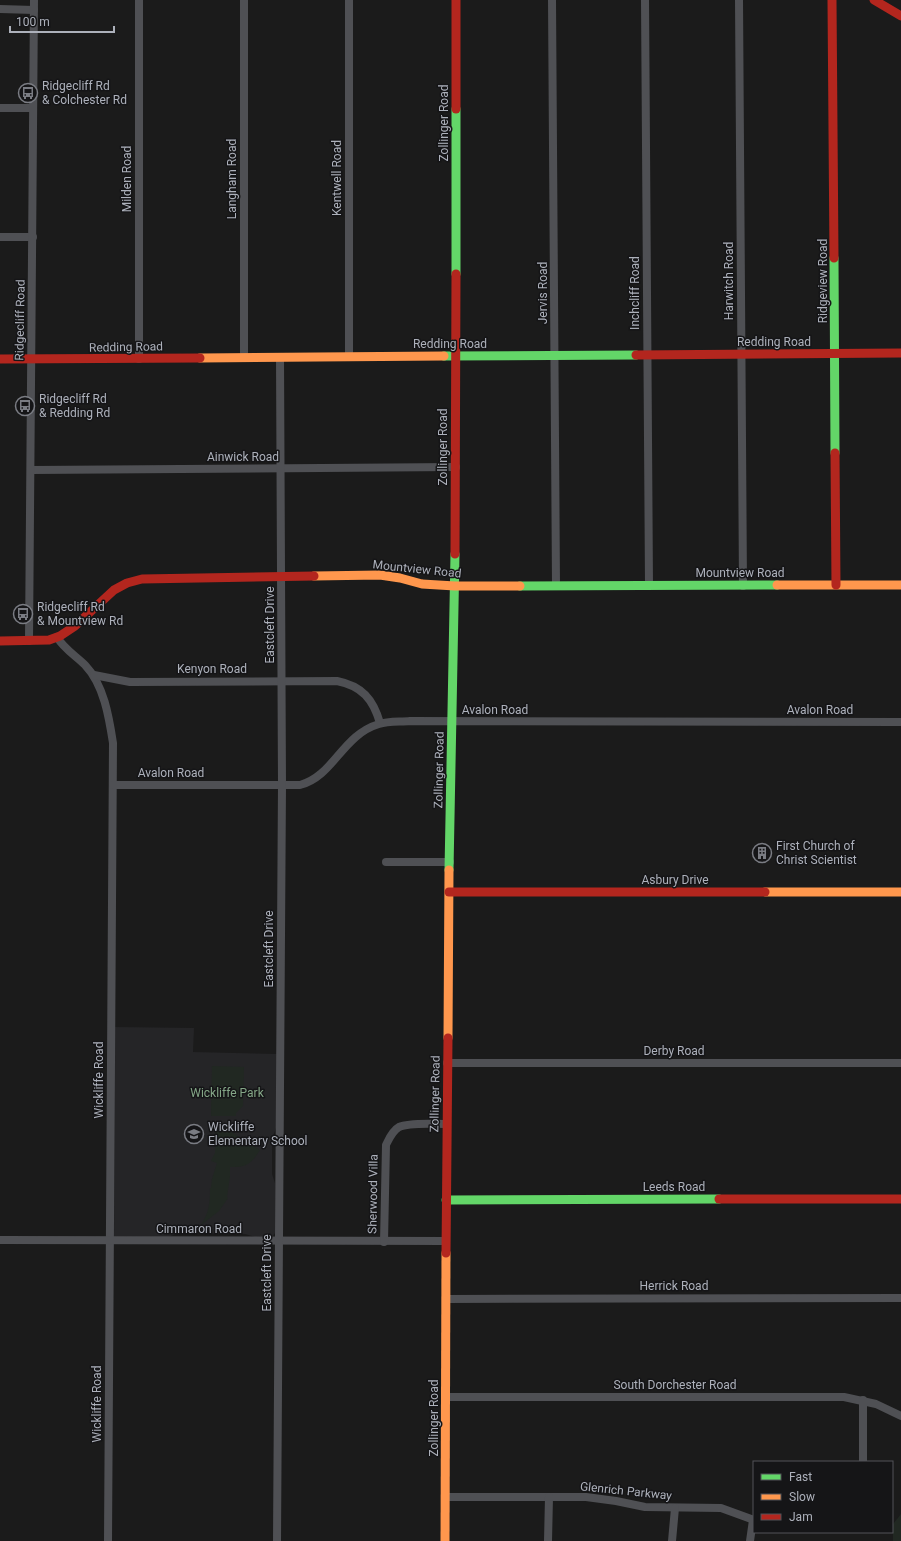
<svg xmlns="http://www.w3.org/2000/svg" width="901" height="1541" font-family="Roboto,sans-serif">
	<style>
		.built { fill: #252527 }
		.green { fill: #212822 }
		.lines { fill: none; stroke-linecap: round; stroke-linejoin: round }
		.street { stroke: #4f5054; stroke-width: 8 }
		.fast { stroke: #63d668; stroke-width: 9 }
		.slow { stroke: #ff974d; stroke-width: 9 }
		.jam { stroke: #b3261e; stroke-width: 9 }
		.labels { text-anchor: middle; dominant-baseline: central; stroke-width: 3; stroke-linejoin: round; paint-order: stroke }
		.poi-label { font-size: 12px; fill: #adb1bb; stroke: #151517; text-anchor: start }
		.street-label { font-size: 12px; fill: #adb1bb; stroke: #151517 }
		.park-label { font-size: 12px; fill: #84a687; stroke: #151517 }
	</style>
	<rect width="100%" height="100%" fill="#1b1b1b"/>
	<path class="built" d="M115 1027 194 1028 193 1052 277 1054 276 1128 272 1139V1174L275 1183V1233L273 1236 255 1237 245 1234 177 1233 169 1237 114 1236Z"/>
	<g class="green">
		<path d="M212 1066 244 1067 243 1106 236 1113V1116H211Z"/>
		<path d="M217 1127 233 1133 260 1150C251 1164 247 1167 230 1167V1176L227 1197 228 1198 219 1211 201 1225C209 1213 210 1203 210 1188H211L212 1179 217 1163 211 1161 215 1153V1129Z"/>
		<path d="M901 1514V1541H893V1524Z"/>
	</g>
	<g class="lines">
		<g class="street">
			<path d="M552 0 556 586"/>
			<path d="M645 0 649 585"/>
			<path d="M739 0 743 586"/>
			<path d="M0 9 34 10"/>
			<path d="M0 108H33"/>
			<path d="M0 237H33"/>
			<path d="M349 356V0"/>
			<path d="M244 357V0"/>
			<path d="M139 359V0"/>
			<path d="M31 470 456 467"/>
			<path d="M57 637C64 649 76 656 85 665 104 685 109 717 113 743L108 1541"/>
			<path d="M29 641 34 0"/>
			<path d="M94 675 130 682 337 681C362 686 373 699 380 723"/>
			<path d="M113 785H300C334 776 342 735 379 724 388 721 400 722 410 721L901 722"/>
			<path d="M386 862H450"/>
			<path d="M447 1063H901"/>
			<path d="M0 1240 446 1241"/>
			<path d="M384 1242 386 1145C389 1139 392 1131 399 1127 410 1122 434 1124 447 1124"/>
			<path d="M446 1299 901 1298"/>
			<path d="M446 1397H844L876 1404 901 1416"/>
			<path d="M863 1462V1400"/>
			<path d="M445 1497H586L616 1501 645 1507 721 1508 754 1520"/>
			<path d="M277 1541 282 785 280 357"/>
			<path d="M548 1541 549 1497"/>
			<path d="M672 1541 675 1508"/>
			<path d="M750 1541 753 1520"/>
		</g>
		<g class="fast">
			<path d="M834 258 835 453"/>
			<path d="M456 274V109"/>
			<path d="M444 356 636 355"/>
			<path d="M520 586 777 585"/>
			<path d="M449 870 455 554"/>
			<path d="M446 1200 719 1199"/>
		</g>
		<g class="slow">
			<path d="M200 358 444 356"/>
			<path d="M314 576 380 575 400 578 422 584 455 586H520"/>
			<path d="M777 585H901"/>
			<path d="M765 892H901"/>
			<path d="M448 1038 449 870"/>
			<path d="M445 1541 446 1253"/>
		</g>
		<g class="jam">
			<path d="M832 0 834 258"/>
			<path d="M874 0 901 16"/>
			<path d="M456 109V0"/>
			<path d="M636 355 901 353"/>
			<path d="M0 359 200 358"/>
			<path d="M835 453 836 585"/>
			<path d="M455 554 456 274"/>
			<path d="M0 641 49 640 60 636 75 626 114 590 127 583 142 579 314 576"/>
			<path d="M449 892H765"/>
			<path d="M719 1199H901"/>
			<path d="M446 1253 448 1038"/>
		</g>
	</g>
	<defs>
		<symbol id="bus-ring" viewBox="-11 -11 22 22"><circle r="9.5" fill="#151517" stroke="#7a7c83" stroke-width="1.5"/><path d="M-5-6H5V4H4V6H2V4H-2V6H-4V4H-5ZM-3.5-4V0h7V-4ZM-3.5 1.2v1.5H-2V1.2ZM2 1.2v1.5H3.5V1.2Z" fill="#7a7c83"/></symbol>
		<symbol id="building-ring" viewBox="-11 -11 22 22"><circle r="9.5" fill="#151517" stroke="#7a7c83" stroke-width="1.5"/><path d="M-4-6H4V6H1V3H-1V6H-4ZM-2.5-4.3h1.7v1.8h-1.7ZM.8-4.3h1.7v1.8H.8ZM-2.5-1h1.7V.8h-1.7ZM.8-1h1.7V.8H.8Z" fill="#7a7c83"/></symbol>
		<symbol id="school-ring" viewBox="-11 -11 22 22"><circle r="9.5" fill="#151517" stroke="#7a7c83" stroke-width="1.5"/><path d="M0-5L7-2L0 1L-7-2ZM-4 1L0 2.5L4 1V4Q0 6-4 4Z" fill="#7a7c83"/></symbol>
	</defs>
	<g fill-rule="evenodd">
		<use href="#bus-ring" x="17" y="82" width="22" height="22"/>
		<use href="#bus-ring" x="14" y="395" width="22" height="22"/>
		<use href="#bus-ring" x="12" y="603" width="22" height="22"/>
		<use href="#building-ring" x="751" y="842" width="22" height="22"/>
		<use href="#school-ring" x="183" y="1123" width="22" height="22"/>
	</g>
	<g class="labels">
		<g class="poi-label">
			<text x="42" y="86">Ridgecliff Rd<tspan x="42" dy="14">&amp; Colchester Rd</tspan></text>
			<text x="39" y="399">Ridgecliff Rd<tspan x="39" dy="14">&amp; Redding Rd</tspan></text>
			<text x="37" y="607">Ridgecliff Rd<tspan x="37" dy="14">&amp; Mountview Rd</tspan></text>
			<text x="776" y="846">First Church of<tspan x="776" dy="14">Christ Scientist</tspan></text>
			<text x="208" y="1127">Wickliffe<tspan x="208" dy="14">Elementary School</tspan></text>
		</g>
		<g class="street-label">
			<text transform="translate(444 123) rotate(-90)">Zollinger Road</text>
			<text transform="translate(337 178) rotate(-90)">Kentwell Road</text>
			<text transform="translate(127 179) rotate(-90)">Milden Road</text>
			<text transform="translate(232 179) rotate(-90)">Langham Road</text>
			<text transform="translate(729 281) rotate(-90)">Harwitch Road</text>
			<text transform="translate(823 281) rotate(-90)">Ridgeview Road</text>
			<text transform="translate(543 293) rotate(-90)">Jervis Road</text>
			<text transform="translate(635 293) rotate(-90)">Inchcliff Road</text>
			<text transform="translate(20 320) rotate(-89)">Ridgecliff Road</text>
			<text x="774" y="342">Redding Road</text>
			<text x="450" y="344">Redding Road</text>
			<text transform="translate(126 347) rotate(-1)">Redding Road</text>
			<text transform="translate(443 447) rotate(-90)">Zollinger Road</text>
			<text x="243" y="457">Ainwick Road</text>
			<text transform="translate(417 569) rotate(6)">Mountview Road</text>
			<text x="740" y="573">Mountview Road</text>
			<text transform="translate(270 625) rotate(-90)">Eastcleft Drive</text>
			<text x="212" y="669">Kenyon Road</text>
			<text x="495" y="710">Avalon Road</text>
			<text x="820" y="710">Avalon Road</text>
			<text transform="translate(439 770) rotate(-89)">Zollinger Road</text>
			<text x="171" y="773">Avalon Road</text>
			<text x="675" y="880">Asbury Drive</text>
			<text transform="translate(269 949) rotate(-90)">Eastcleft Drive</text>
			<text x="674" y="1051">Derby Road</text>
			<text transform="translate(99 1080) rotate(-90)">Wickliffe Road</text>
			<text transform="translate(435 1094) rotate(-89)">Zollinger Road</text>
			<text x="674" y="1187">Leeds Road</text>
			<text transform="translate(373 1194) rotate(-89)">Sherwood Villa</text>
			<text x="199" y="1229">Cimmaron Road</text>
			<text transform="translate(267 1273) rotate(-90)">Eastcleft Drive</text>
			<text x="674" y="1286">Herrick Road</text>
			<text x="675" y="1385">South Dorchester Road</text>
			<text transform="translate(97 1404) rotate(-90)">Wickliffe Road</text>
			<text transform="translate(434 1418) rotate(-90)">Zollinger Road</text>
			<text transform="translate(626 1491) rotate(6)">Glenrich Parkway</text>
		</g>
		<g class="park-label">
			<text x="227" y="1093">Wickliffe Park</text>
		</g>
	</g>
	<rect x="753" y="1461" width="140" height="72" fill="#151517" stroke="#525359"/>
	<rect x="761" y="1474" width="20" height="6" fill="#63d668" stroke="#525359"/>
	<text x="789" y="1481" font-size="12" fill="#adb1bb">Fast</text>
	<rect x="761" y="1494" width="20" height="6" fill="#ff974d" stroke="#525359"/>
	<text x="789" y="1501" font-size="12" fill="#adb1bb">Slow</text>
	<rect x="761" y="1514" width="20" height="6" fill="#b3261e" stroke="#525359"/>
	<text x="789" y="1521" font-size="12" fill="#adb1bb">Jam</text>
	<path d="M10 26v6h104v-6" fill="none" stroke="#adb1bb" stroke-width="2"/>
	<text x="16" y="26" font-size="12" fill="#adb1bb" stroke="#151517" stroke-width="3" paint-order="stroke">100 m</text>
</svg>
